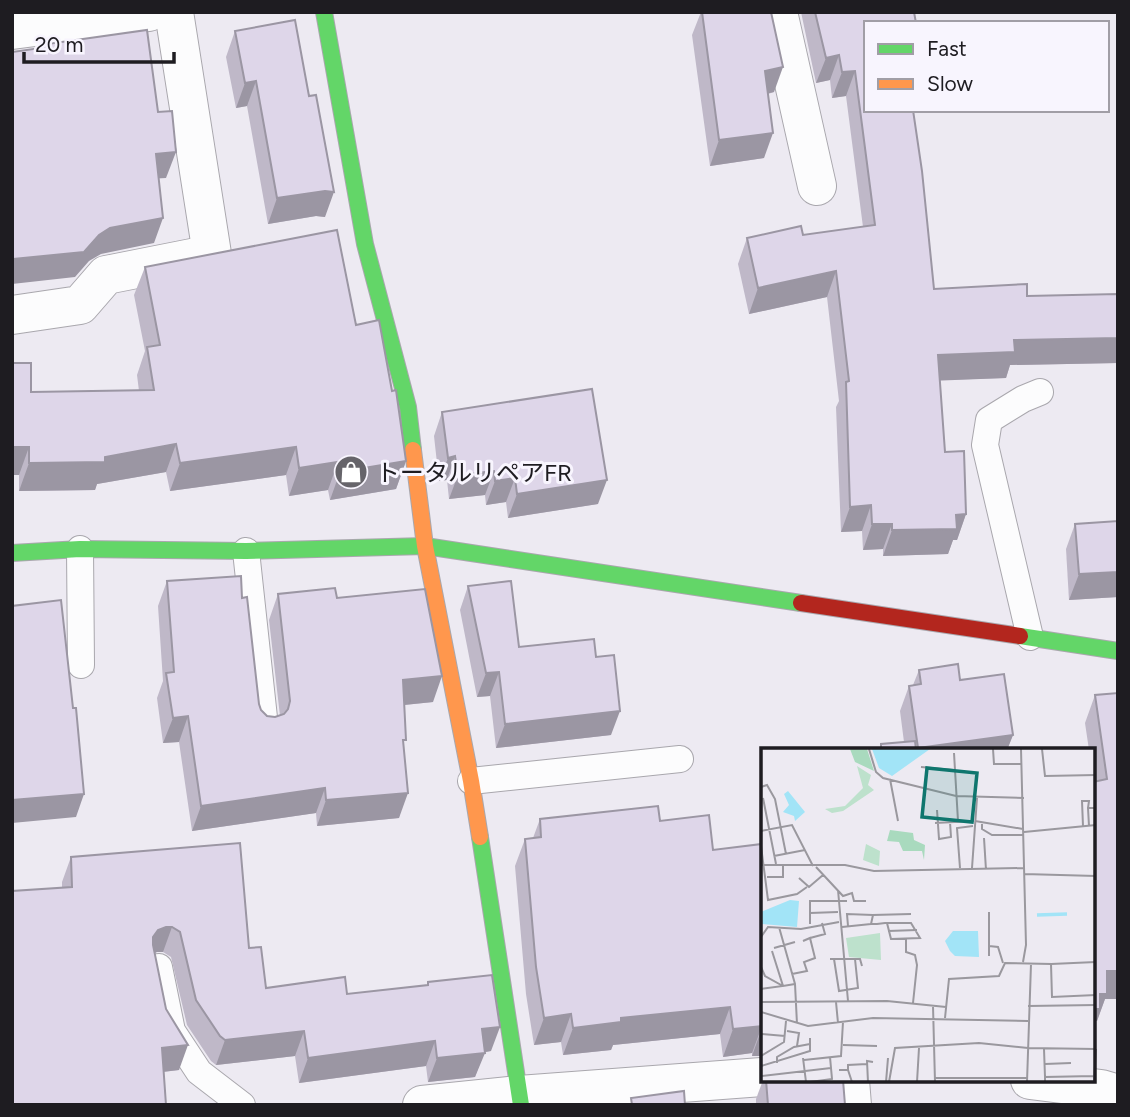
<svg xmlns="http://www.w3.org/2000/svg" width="1130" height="1117" font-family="Figtree,'Noto Sans JP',sans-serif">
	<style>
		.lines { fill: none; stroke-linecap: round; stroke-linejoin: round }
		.lane-casing { stroke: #a9a7ad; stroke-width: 28 }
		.street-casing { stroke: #a9a7ad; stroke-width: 40 }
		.fast-casing { stroke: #a9a7ad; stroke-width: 18 }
		.slow-casing { stroke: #a9a7ad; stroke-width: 18 }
		.jam-casing { stroke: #a9a7ad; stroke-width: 18 }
		.lane { stroke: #fcfcfd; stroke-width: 26 }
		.street { stroke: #fcfcfd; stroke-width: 38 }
		.fast { stroke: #63d668; stroke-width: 16 }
		.slow { stroke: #ff974d; stroke-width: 16 }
		.jam { stroke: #b3261e; stroke-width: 16 }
		.wall { fill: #bfb8c8 }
		.shaded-wall { fill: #9b96a3 }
		.building { fill: #ded6e9; stroke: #9b96a3; stroke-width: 2 }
		.labels { text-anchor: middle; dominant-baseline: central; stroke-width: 6; stroke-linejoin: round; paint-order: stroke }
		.poi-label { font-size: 24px; fill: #1e1c21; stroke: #f8f5fe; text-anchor: start }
		.inset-river { fill: none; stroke: #a2e4f7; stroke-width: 3.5 }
		.inset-road { fill: none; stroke: #9a989e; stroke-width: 2 }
		.view { fill: #0f766e; fill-opacity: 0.15; stroke: #0f766e; stroke-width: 3.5 }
		.inset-edge { fill: none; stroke: #1e1c21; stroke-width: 3.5 }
	</style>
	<rect width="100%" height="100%" fill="#edeaf2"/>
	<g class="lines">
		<defs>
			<g id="lane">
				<path d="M80 549 81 665"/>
				<path d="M246 551 265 727"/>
				<path d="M1030 637 985 445 989 420 1023 399 1040 392"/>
				<path d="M471 781 680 759"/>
				<path d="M159 967 172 1031 199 1072 242 1105"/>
				<path d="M856 1080 858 1105"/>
			</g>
			<g id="street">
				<path d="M174 12 212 254"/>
				<path d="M778 12 817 186"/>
				<path d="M12 30 149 12"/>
				<path d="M12 315 80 305 106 275 197 257"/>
				<path d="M1030 1080 1101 1089 1118 1094"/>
				<path d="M422 1105 519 1095 762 1077"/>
			</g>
			<g id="fast">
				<path d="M324 12 365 244 408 407 413 450"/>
				<path d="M12 553 80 549 246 551 425 546 801 603"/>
				<path d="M1020 636 1118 651"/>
				<path d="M480 837 521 1105"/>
			</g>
			<path id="slow" d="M413 450 425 546 471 781 480 837"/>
			<path id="jam" d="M801 603 1020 636"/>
		</defs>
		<use href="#lane" class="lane-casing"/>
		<use href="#street" class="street-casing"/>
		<use href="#fast" class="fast-casing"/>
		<use href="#slow" class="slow-casing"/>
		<use href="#jam" class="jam-casing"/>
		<use href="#lane" class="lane"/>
		<use href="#street" class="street"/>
		<use href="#fast" class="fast"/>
		<use href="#slow" class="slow"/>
		<use href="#jam" class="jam"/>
	</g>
	<g class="wall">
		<path d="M701 12H771L774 92 768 94 764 158 710 166 692 35Z"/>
		<path d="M801 12H914L866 23 934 289 1027 296 1118 363 1010 365 1006 378 940 380 945 452 966 514 957 540H953L948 554 883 556V549L863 550 862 531 841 532 836 407 839 401 827 297 749 314 738 264 747 238 803 235 863 227 846 96 832 98 830 80 816 83Z"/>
		<path d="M235 31 309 96 325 217 316 216 268 224 247 106 236 108 226 57Z"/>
		<path d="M145 267 356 325 392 391 406 461 396 489 330 500 328 490 289 496 286 475 170 491 166 472 97 484 95 490 19 491V475H12V363L31 392 139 391 137 375 145 351 134 295Z"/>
		<path d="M442 412 598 504 508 518 506 502 486 505 485 495 449 499 447 480 439 481 434 436Z"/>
		<path d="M1118 521V597L1069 600 1066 549 1075 524Z"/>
		<path d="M167 581 242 598 259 704 261 710 267 716 275 717 280 716 269 620 278 594 337 598 433 702 404 705V748L399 818 317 826 316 813 192 831 179 742 163 743 157 698 163 681 158 606Z"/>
		<path d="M468 586 519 647 596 657 611 735 496 748 490 696 477 697 460 610Z"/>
		<path d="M919 670 960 680 1013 735 1007 750H879L881 744 904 742 900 711 909 686 913 685Z"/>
		<path d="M1118 693V999H1105L1097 1021H1095L1093 1026V750H1089L1085 723 1095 695Z"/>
		<path d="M540 819 660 821 713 850 762 844V1056H752V1053L723 1057 720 1034 613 1045 611 1050 563 1055 561 1042 534 1045 526 994 515 866 525 839 533 838Z"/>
		<path d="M71 857 249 948 266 988 347 994 427 985 428 982 491 1051 484 1052 475 1077 428 1082 426 1066 299 1083 295 1056 216 1065 211 1061 187 1025 171 957 163 952H157L154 953 179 1070 163 1072 62 888V882Z"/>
		<path d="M763 1080H843L845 1105H756V1099Z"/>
	</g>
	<g class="shaded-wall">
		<path d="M839 55 830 80 816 83 826 58Z"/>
		<path d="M783 67 774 92 756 96 765 71Z"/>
		<path d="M855 71 846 96 832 98 842 72Z"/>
		<path d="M256 81 247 106 236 108 245 83Z"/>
		<path d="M773 133 764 158 710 166 719 140Z"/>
		<path d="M176 152 166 178 147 179 156 154Z"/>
		<path d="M325 191 334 192 325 217 316 216 268 224 277 198Z"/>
		<path d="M163 218 154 243 101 254 89 261 75 277 12 284 13 259 99 235 110 228Z"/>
		<path d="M836 271 827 297 749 314 758 288Z"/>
		<path d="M1118 338V363L1010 365 1006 378 929 381 938 355 1014 340Z"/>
		<path d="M176 444 166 472 97 484 95 490 19 491 29 463 105 457Z"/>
		<path d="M12 447H29L19 475H12Z"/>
		<path d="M296 447 286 475 170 491 180 463Z"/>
		<path d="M455 456 447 480 439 481 448 458Z"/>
		<path d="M406 461 396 489 330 500 340 472Z"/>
		<path d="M338 462 328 490 289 496 299 468Z"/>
		<path d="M494 471 485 495 449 499 458 475Z"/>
		<path d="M515 478 506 502 486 505 495 481Z"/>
		<path d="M607 480 598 504 508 518 517 494Z"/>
		<path d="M871 505 862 531 841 532 850 507Z"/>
		<path d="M966 514 957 540H953L948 554 883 556 892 530 956 515Z"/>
		<path d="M872 524H892L883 549 863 550Z"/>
		<path d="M1118 572V597L1069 600 1079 574Z"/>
		<path d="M499 672 490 696 477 697 486 673Z"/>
		<path d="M442 676 433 702 394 706 403 680Z"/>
		<path d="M620 711 611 735 496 748 505 724Z"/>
		<path d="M188 716 179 742 163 743 173 718Z"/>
		<path d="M1013 735 1007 750H918V748Z"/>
		<path d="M325 788 316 813 192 831 201 806Z"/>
		<path d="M408 793 399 818 317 826 326 800Z"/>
		<path d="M84 794 76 817 12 823V800Z"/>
		<path d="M166 927H172L163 952H157L149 955 153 937 158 930Z"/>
		<path d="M1107 971H1118V999H1105L1097 1021H1095L1093 1026V1009Z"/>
		<path d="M730 1007 720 1034 613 1045 611 1050 563 1055 573 1028 621 1018Z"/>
		<path d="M571 1014 561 1042 534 1045 544 1018Z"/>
		<path d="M762 1026 752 1053 723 1057 733 1029Z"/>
		<path d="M500 1027 491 1051 475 1054 485 1053 475 1077 428 1082 437 1058 482 1029Z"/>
		<path d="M762 1028V1056H752Z"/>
		<path d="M304 1031 295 1056 216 1065 225 1040Z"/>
		<path d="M435 1041 426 1066 299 1083 308 1058Z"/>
		<path d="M188 1045 179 1070 153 1073 162 1048Z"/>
	</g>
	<g class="building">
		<path d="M702 12H771L783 67 765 71 773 133 719 140Z"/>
		<path d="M815 12H914L916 23H866V110H913L922 171 934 289 1027 284V296L1118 294V338L1014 340 1015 352 938 355 945 452 964 451 966 514 956 515 957 529 892 530V524H872L871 505 850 507 846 382 849 381 836 271 758 288 747 238 801 226 803 235 875 225 855 71 842 72 839 55 826 58Z"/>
		<path d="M295 20 309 96 316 95 334 192 325 191 277 198 256 81 245 83 235 31Z"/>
		<path d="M147 30 158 112 172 111 176 152 156 154 163 218 110 228 99 235 84 252 13 259 12 52 41 48 40 45Z"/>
		<path d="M337 230 356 325 379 320 392 391 396 390 406 461 340 472 338 462 299 468 296 447 180 463 176 444 105 457V462L29 463V447H12V363H31V392L154 390 147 347 160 345 145 267Z"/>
		<path d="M592 389 607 480 517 494 515 478 495 481 494 471 458 475 455 456 448 458 442 412Z"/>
		<path d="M1118 521V572L1079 574 1075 524Z"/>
		<path d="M241 576 242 598 247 597 259 704 261 710 267 716 275 717 284 714 288 709 290 701 278 594 335 588 337 598 425 589 442 676 403 680 406 740H403L408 793 326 800 325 788 201 806 188 716 173 718 166 673 174 672 167 581Z"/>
		<path d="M511 581 519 647 594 639 596 657 614 655 620 711 505 724 499 672 486 673 468 586Z"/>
		<path d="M61 600 73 708H76L84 794 12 800V606Z"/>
		<path d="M958 664 960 680 1004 674 1013 735 918 748 909 686 921 684 919 670Z"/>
		<path d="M1118 693V971H1107V994H1100V1009H1093V782L1107 779 1095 695Z"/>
		<path d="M915 741 916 750H881V744Z"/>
		<path d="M658 806 660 821 709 815 713 850 762 844V1028V1026L733 1029 730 1007 621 1018V1022L573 1028 571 1014 544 1018 536 967 525 839 541 837 540 819Z"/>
		<path d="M240 843 249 948 261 947 266 988 345 977 347 994 428 985V982L492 975 500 1027 482 1029 485 1053 437 1058 435 1041 308 1058 304 1031 225 1040 220 1036 196 1000 180 932 172 927H166L158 930 153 937V945L166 1009 188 1045 162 1048 166 1105H12V891L72 887 71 857Z"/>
		<path d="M766 1080H843L845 1105H768Z"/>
		<path d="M684 1091 685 1105H632L631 1098Z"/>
	</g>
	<defs>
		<symbol id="shop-disc" viewBox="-11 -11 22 22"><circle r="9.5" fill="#66646a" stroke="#f8f5fe"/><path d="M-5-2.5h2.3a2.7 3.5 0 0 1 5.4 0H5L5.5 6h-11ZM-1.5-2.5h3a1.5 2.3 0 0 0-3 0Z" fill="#fff"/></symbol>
	</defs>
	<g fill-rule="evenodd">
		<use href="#shop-disc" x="332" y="453" width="38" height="38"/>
	</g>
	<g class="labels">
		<g class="poi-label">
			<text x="376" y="472">トータルリペアFR</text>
		</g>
	</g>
	<g transform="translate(761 748)">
		<rect width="334" height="334" fill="#edeaf2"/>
		<path d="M96 18 110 27 107 37 113 42 82 63 71 65 64 61 84 58 102 40Z" fill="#bde1cc"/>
		<path d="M89 1H106L113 23 94 14ZM129 82 152 85 153 92 164 97 163 112 161 103H142L138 94 126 93Z" fill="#a9dabe"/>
		<path d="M105 96 119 103 118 118 102 112ZM119 185 120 212 88 209 85 190Z" fill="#bde1cc"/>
		<path d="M111 1H169L131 28 118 20ZM27 43 44 64 34 73 33 68 22 64 28 57 23 46ZM29 152 38 153 36 179 0 176V164ZM192 183H217L218 209 194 208 189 203 184 193Z" fill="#a2e4f7"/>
		<path class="inset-river" d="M276 167 306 166"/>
		<path class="inset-road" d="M108 1 115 24 122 30 195 48 263 50M232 1 233 16H260M260 1 265 197 262 214M281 1 284 28 335 27M193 5 197 73M160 19 204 23M129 31 137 73M0 39 6 37 14 51 25 106M2 50 15 116M176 62 178 91 190 89 189 74M214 73 262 81M221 74V81L231 87H263M174 75 213 73M322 78 321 53H328L327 60M328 78 327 60H335M0 83 31 77 52 118M263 84 335 77M223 90 225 122M0 98 7 152 36 146 46 139M13 108 44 102M0 117H84L113 123 263 120M55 119 82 148 91 145 93 153H105M199 120 196 80 212 78M211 120 216 50M263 126 335 128M6 129H22V116M38 130 48 139 62 127M77 142 87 253M49 165 77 164M49 176V153H86M110 176 112 167 150 166M87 178 86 166 112 167M18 179 34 236 36 276M81 179 110 176H116L124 175H150L159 190 130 191 126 175M127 183 156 182M0 189 7 179 40 181 78 174M49 190 64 186 61 175M145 191V204L154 207 156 217 152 255M228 198 237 199 242 215M13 200 34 194M228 208V164M69 211H99L101 218M73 211 78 243 97 240 94 211M290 216 335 214M0 219 4 228 22 238 34 236M31 226 46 223 43 214 54 210 49 190 42 193M0 241 22 238 11 203M0 254 126 253 185 259M75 254 77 275M172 258 174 334M267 258 335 257M0 264 47 278 112 270 267 273M184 270 188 231 238 228 244 215 290 216 291 249 335 247M26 283 38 285 36 298M1 286 24 288M82 297 116 298M267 300 335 301M283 301 284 329M0 308 23 294 25 273M42 310 45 334M43 312 80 308 82 274M16 315V309L33 299 49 296M284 316 310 315M0 318 49 303V290M78 322H87L91 334M87 322V317L106 316M0 328 70 320M173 330H266M49 334 71 331 69 309M107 334 106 313 112 314M125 334 127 310M128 334 134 300 218 295 267 300M156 334 158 300M266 334 270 216M284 334V329L333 328M333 334 335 301"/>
		<path class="view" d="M166 20 216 25 211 74 161 69Z"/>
		<rect width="334" height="334" class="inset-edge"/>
	</g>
	<rect width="1130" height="1117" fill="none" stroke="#1e1c21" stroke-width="28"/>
	<rect x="864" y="21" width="245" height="91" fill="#f8f5fe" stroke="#a19ea6" stroke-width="2"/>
	<rect x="878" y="44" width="35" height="10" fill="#63d668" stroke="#a19ea6" stroke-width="2"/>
	<text x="927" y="56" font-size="21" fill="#1e1c21">Fast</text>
	<rect x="878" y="79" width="35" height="10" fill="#ff974d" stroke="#a19ea6" stroke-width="2"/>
	<text x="927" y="91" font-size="21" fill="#1e1c21">Slow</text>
	<path d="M24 52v10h150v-10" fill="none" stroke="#1e1c21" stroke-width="3.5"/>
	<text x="35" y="52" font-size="21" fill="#1e1c21" stroke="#f8f5fe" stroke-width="5" paint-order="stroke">20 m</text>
</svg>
